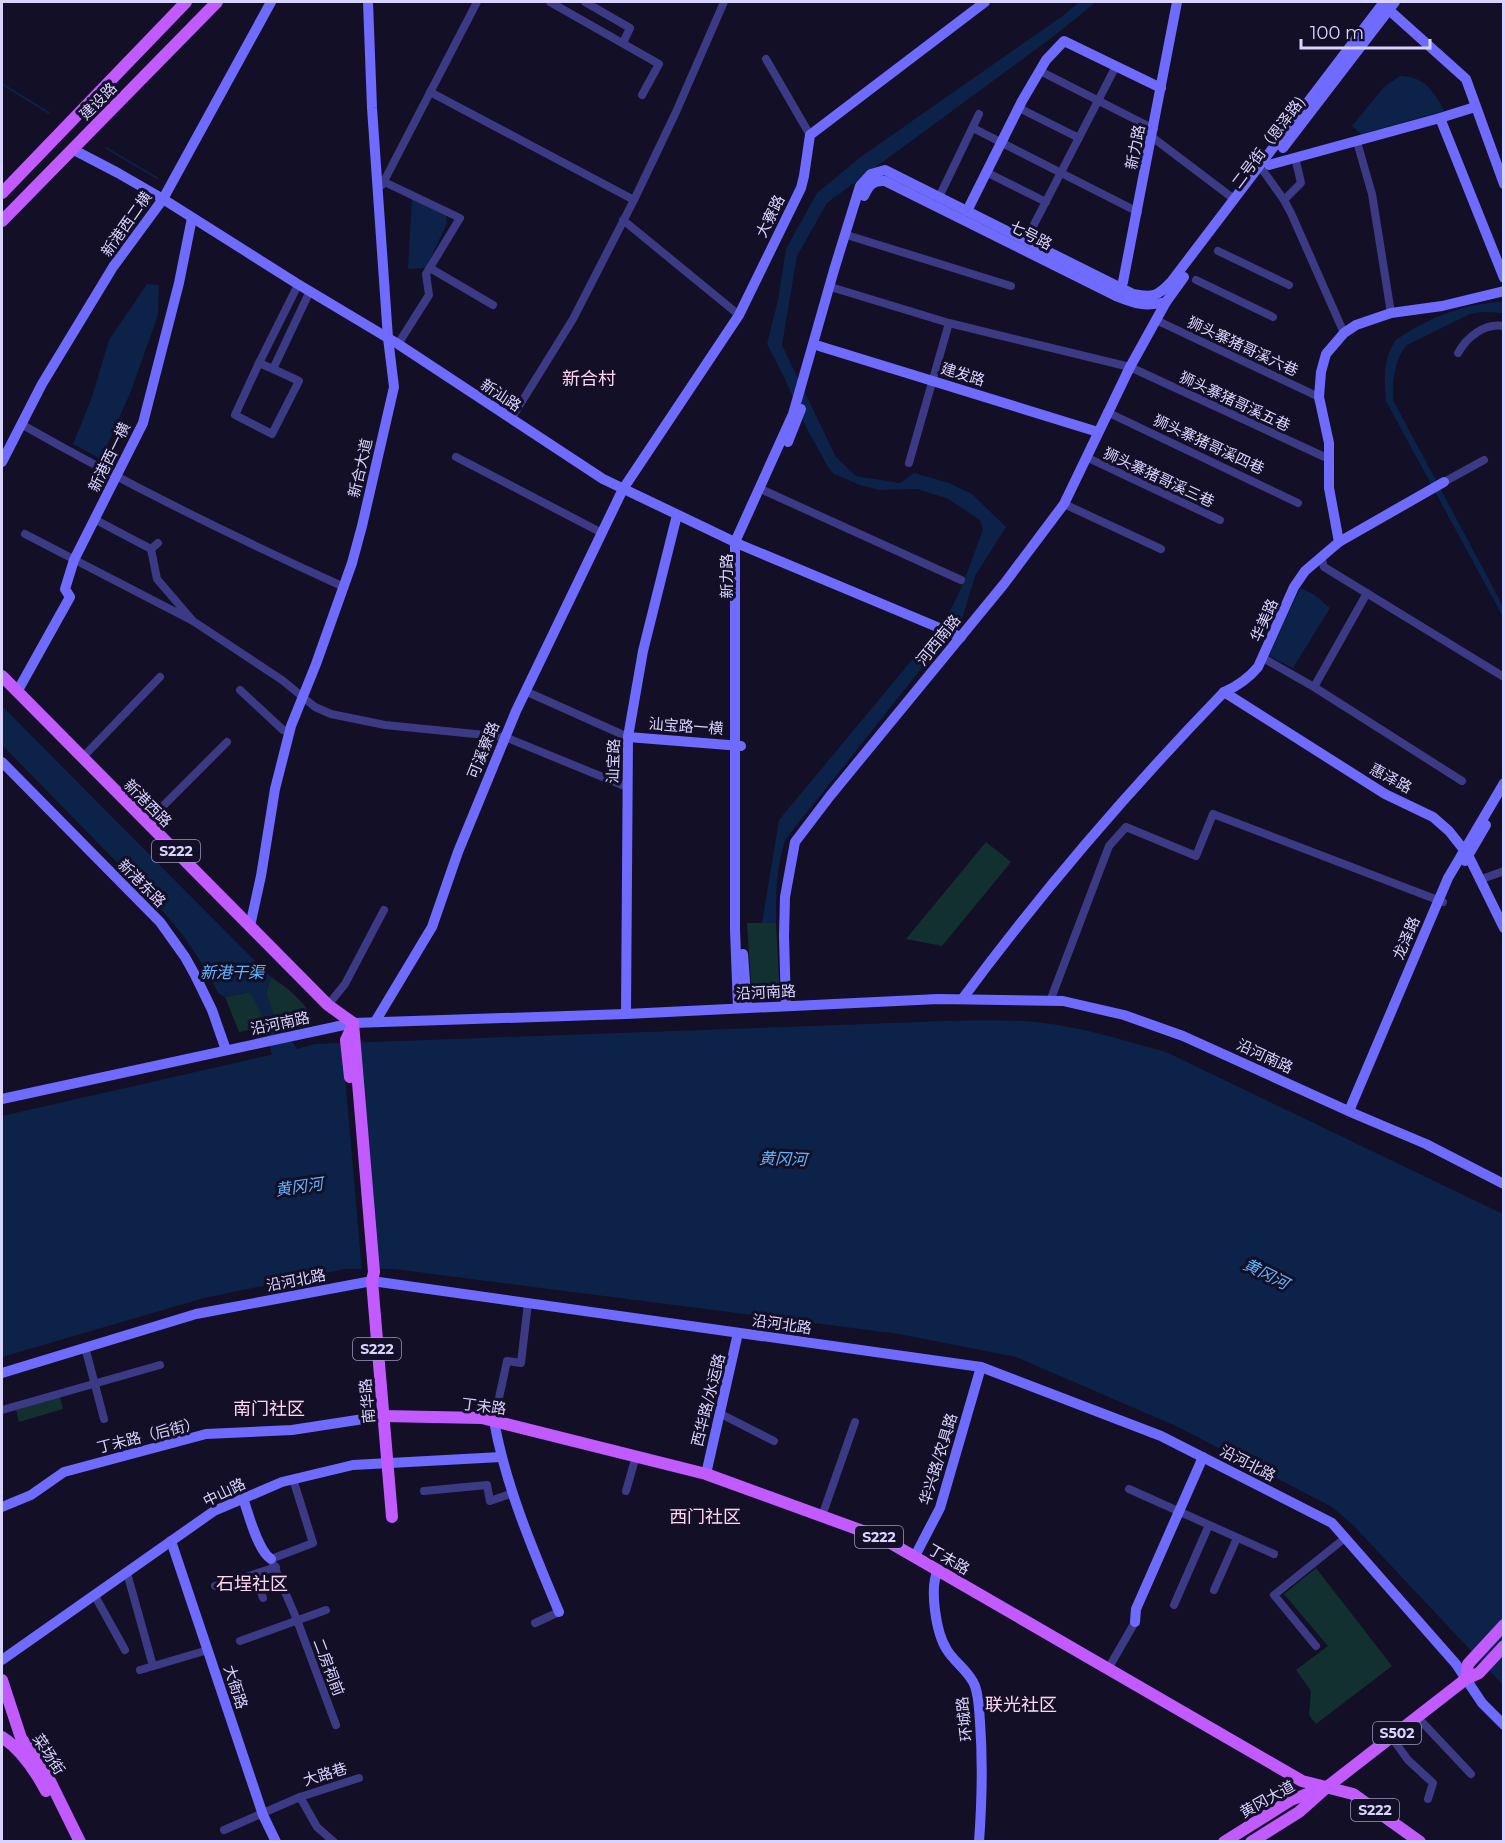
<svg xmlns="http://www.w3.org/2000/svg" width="1505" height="1843" font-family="Montserrat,'Noto Sans SC',sans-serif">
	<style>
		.green { fill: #12302f }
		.water { fill: #0c2248 }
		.pier { fill: #130f26 }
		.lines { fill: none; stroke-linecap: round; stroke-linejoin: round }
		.stream { stroke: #0c2248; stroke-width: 2 }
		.river { stroke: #0c2248; stroke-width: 15 }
		.street { stroke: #3d3a85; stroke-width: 8 }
		.secondary { stroke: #6f6bff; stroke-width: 10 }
		.primary { stroke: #c25bff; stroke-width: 12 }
		.labels { text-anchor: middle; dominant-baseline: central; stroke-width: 6; stroke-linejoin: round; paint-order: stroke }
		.shield { fill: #130f26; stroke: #9e99be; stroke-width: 1.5 }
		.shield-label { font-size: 14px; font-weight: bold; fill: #d9d4ff }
		.street-label { font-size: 15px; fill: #d9d4ff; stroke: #130f26 }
		.water-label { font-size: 16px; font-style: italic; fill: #62b6ff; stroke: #130f26 }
		.quarter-label { font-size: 18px; fill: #ffd6f0; stroke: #130f26 }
	</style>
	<rect width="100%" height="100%" fill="#130f26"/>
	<g class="green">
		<path d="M986 842 1011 862 942 946 906 939Z"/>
		<path d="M747 923H776L780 998 752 999Z"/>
		<path d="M271 977C285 986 304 1001 311 1016L239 1032 225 997 250 992 254 999 266 994Z"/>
		<path d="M60 1397 63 1409 19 1422 16 1410Z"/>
		<path d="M1316 1568 1392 1666 1316 1724 1309 1715 1311 1691 1296 1670 1328 1646 1284 1594Z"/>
	</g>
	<g class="water">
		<path d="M1079 2H1096L1054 36 827 203 797 256 782 345 836 457 856 476 900 483 914 473 949 483 972 494 1006 527 975 576 963 616 785 840C776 868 776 894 776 923H762L779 820 921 649C954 619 967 571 983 530L980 520 948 499 918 489 879 490 860 485 834 474 828 467 808 431 785 379 767 344 778 300 786 249 817 193 862 156 1064 15Z"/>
		<path d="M1400 76C1424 76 1434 91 1444 111L1361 134 1352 126 1384 87Z"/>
		<path d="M412 198 446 215 447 223 426 268 408 269Z"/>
		<path d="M147 284 159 285 158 315 131 391 101 459 73 444 91 400 109 340Z"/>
		<path d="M1503 302V313L1481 312 1470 314 1407 345C1395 358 1392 382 1393 400L1503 606V617L1386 401C1384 380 1383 357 1396 340 1427 318 1465 303 1503 302Z"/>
		<path d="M1300 588 1313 594 1330 608 1293 668 1269 656Z"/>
		<path d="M2 706 271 977 266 994 273 1012 297 1049 315 1044 946 1021C983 1020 1021 1019 1058 1025 1094 1031 1130 1042 1166 1052L1503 1214V1685L1353 1525 1332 1507 1176 1426 1016 1357 899 1334 394 1269H345L204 1298 2 1357V1116L284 1052 264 1020 250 992 225 997 218 993 203 965 182 934 151 897 2 745Z"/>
	</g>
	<path class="pier" d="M360 1040 374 1272H362L342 1041Z"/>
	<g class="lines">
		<g class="stream">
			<path d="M2 84 49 113"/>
			<path d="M106 148 157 178"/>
		</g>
		<path class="river" d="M273 1027 284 1074"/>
		<g class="street">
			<path d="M550 2 659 64 642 95"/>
			<path d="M585 2 630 28 623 43"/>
			<path d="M766 59 810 135"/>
			<path d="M1040 71 1154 129"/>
			<path d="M430 92 634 200 676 112 724 2"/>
			<path d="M1019 108 1079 138"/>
			<path d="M973 128 1138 212"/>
			<path d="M1152 137 1234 199"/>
			<path d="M1357 142 1372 194 1391 313"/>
			<path d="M986 172 1046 202"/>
			<path d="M1264 172 1284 200 1291 213 1344 333"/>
			<path d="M378 179 460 218 426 274 429 295 398 344"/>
			<path d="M382 185 477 2"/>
			<path d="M939 197 979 114"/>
			<path d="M1284 200 1301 183 1295 157"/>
			<path d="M623 220 739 315"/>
			<path d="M850 236 1011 286"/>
			<path d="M1026 240 1116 66"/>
			<path d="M1218 251 1289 285"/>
			<path d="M430 268 493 305"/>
			<path d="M1196 280 1273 317"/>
			<path d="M834 288 949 323 1130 367 1329 459"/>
			<path d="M1156 320 1319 397"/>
			<path d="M1458 353C1467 337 1484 323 1504 326"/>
			<path d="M259 363 298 285"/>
			<path d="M273 369 259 363 235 415 272 434 299 381 273 369 310 291"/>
			<path d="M1107 412 1298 503"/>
			<path d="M511 419 573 319 634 200"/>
			<path d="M21 424C126 484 234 537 344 587"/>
			<path d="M456 457 602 533"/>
			<path d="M1086 457 1220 520"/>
			<path d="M909 463 949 323"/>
			<path d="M1444 482 1484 460"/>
			<path d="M765 491 961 580"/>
			<path d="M1064 504 1161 549"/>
			<path d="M94 519 151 549 158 543"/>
			<path d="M25 534 193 621 157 579 151 549"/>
			<path d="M1321 557 1324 567 1504 677"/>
			<path d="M193 621 282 680 315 707 331 714 385 725 505 737 627 787"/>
			<path d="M1263 658 1314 687 1367 593"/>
			<path d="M1314 687 1462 781"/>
			<path d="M240 690 283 730 289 731"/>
			<path d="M525 691 628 737"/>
			<path d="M82 758 160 677"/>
			<path d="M147 822 227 742"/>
			<path d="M1479 880 1504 871"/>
			<path d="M1050 1001 1109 846 1126 827 1196 856 1213 814 1443 902"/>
			<path d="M328 1005 345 984 384 910"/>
			<path d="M85 1347 104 1419"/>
			<path d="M2 1410 160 1365"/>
			<path d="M719 1413 774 1441"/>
			<path d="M494 1421 507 1361 521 1363 528 1303"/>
			<path d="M293 1479 313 1543 271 1559 297 1620 336 1725"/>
			<path d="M1129 1489 1274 1554"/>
			<path d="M424 1491 487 1485 490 1501 513 1493"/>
			<path d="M626 1491 636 1456"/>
			<path d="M822 1516 855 1422"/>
			<path d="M127 1573 153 1666"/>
			<path d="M215 1586 255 1574"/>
			<path d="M1214 1590 1237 1538"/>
			<path d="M95 1596 125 1650"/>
			<path d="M263 1598 255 1574 276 1567"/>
			<path d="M1174 1605 1209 1525"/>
			<path d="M535 1623 559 1612"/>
			<path d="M240 1641 326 1610"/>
			<path d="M1316 1646 1274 1595 1345 1538"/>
			<path d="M1108 1669 1135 1622"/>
			<path d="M140 1670 208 1650"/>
			<path d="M1422 1722 1471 1774"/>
			<path d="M1395 1742 1408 1760 1433 1783 1428 1799"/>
			<path d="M300 1797 317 1827 334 1842"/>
			<path d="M224 1830 300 1797 359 1778"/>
		</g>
		<g class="secondary">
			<path d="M1389 10 1466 79 1504 184"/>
			<path d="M1440 118 1475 107"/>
			<path d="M1283 148 1395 2"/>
			<path d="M72 149 118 173 163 199 296 283 398 344 603 479 741 545 961 637"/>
			<path d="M1269 165 1440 118 1504 278"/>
			<path d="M864 196C869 185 873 180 885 181L1116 296C1136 304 1145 307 1166 302"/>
			<path d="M967 211 1022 101 1046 60 1064 41 1161 88"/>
			<path d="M1118 292 1123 282 1177 2"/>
			<path d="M819 346 1098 432"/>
			<path d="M788 442 801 409"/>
			<path d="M2 462 42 384 113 267 163 199 271 2"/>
			<path d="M1339 542 1444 482"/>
			<path d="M17 692 70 597 65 589 74 560 143 423 179 283 192 218"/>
			<path d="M1224 692 1385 794 1433 817 1449 831 1468 855 1504 928"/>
			<path d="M628 737 741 746"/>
			<path d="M2 762 160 922 185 957 195 975 212 1010 226 1050"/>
			<path d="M1465 861 1486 825"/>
			<path d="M250 926 261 876 275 789 291 726 316 664 352 563 362 526 394 387 388 338 372 108 368 2"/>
			<path d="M743 954 747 1008"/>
			<path d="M963 998C1043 890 1131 788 1224 692 1238 686 1248 679 1258 667L1294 587 1305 571 1339 542 1329 488V443L1319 397 1321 372 1326 354 1344 333 1356 325 1391 313 1442 306 1504 291"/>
			<path d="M786 1006 784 936 785 897 795 842 830 796 1004 584 1064 504 1130 367 1166 302 1184 277"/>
			<path d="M738 1008 735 930V542L793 414 834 270 860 186 871 174 885 170 1133 294C1153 298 1158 296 1171 282L1384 2"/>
			<path d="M626 1014 628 737 643 651 677 515"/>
			<path d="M375 1022 432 927 458 852 516 711 623 489 739 315 801 188 804 176 810 135 985 2"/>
			<path d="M2 1099 353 1023 626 1014 938 999 1063 1001 1124 1015 1183 1036 1355 1114 1426 1144 1504 1184"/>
			<path d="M1349 1111 1448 878 1504 783"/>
			<path d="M2 1373 196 1314 372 1281 981 1367 1161 1436 1332 1523 1456 1664 1482 1703 1504 1725"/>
			<path d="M494 1421C506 1487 533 1550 559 1612"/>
			<path d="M706 1474 738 1333"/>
			<path d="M243 1498C248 1513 258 1551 271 1559"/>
			<path d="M2 1507 31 1495 64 1472 206 1434 292 1430 383 1416"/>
			<path d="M171 1541 263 1815 276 1842"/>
			<path d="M915 1556 940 1508 981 1367"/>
			<path d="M938 1570C929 1588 936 1633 947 1650 955 1663 970 1672 975 1686 979 1697 979 1710 980 1722 983 1763 982 1801 979 1842"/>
			<path d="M1135 1622 1136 1609 1203 1457"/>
			<path d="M2 1660 214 1511 282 1482 353 1465 501 1457"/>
		</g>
		<g class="primary">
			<path d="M2 193 186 2"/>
			<path d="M2 221 217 2"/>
			<path d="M2 676 328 1005 353 1023"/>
			<path d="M353 1023 374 1272 372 1281 392 1517"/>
			<path d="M350 1077 346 1040 352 1027"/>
			<path d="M383 1416 482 1418 706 1474 882 1538 1302 1781 1353 1794 1420 1842"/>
			<path d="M1466 1679 1468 1664 1504 1625"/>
			<path d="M2 1680 21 1738 45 1771 80 1842"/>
			<path d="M2 1737C22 1750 35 1770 46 1791"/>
			<path d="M1224 1842 1291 1800 1320 1789"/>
			<path d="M1251 1842 1299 1812 1327 1787 1466 1679 1479 1673 1504 1646"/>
		</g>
	</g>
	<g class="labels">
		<g class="shield">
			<rect x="152" y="840" width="48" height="22" rx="4.5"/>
			<rect x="353" y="1338" width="48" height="22" rx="4.5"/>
			<rect x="855" y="1526" width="48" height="22" rx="4.5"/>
			<rect x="1373" y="1722" width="48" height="22" rx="4.5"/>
			<rect x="1351" y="1799" width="48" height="22" rx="4.5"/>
		</g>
		<g class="shield-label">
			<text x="176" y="851">S222</text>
			<text x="377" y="1349">S222</text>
			<text x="879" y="1537">S222</text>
			<text x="1397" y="1733">S502</text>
			<text x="1375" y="1810">S222</text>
		</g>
		<g class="street-label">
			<text transform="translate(98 101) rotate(-45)">建设路</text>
			<text transform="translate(1268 142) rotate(-53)">二号街（恩泽路)</text>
			<text transform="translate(1135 147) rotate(-79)">新力路</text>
			<text transform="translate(770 216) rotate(-64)">大寮路</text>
			<text transform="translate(126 224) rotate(-55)">新港西二横</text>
			<text transform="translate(1031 235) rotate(27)">七号路</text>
			<text transform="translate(1243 346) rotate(25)">狮头寨猪哥溪六巷</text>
			<text transform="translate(963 374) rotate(17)">建发路</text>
			<text transform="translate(501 395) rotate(33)">新汕路</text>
			<text transform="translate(1235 401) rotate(25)">狮头寨猪哥溪五巷</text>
			<text transform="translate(1209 444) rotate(25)">狮头寨猪哥溪四巷</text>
			<text transform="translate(109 457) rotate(-64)">新港西一横</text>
			<text transform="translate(360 468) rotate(-77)">新合大道</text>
			<text transform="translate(1159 477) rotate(25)">狮头寨猪哥溪三巷</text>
			<text transform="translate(726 576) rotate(-90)">新力路</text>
			<text transform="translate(1264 620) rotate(-66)">华美路</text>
			<text transform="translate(938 640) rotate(-51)">河西南路</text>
			<text transform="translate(686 726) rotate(4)">汕宝路一横</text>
			<text transform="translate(483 750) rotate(-68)">可溪寮路</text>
			<text transform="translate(613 761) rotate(-88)">汕宝路</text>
			<text transform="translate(1391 778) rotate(28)">惠泽路</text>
			<text transform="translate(148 803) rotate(45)">新港西路</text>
			<text transform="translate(142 883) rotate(45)">新港东路</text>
			<text transform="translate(1406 938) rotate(-67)">龙泽路</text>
			<text transform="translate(766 992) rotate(-3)">沿河南路</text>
			<text transform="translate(280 1023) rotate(-12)">沿河南路</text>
			<text transform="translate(1265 1056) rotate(25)">沿河南路</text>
			<text transform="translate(296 1280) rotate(-11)">沿河北路</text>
			<text transform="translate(782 1324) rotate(8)">沿河北路</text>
			<text transform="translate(708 1400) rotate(-76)">西华路/水运路</text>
			<text transform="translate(367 1401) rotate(-95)">南华路</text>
			<text transform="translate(484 1406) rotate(7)">丁未路</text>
			<text transform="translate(148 1435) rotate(-14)">丁未路（后街）</text>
			<text transform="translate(938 1459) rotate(-73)">华兴路/农具路</text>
			<text transform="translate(1248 1463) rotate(27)">沿河北路</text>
			<text transform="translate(224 1492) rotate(-26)">中山路</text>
			<text transform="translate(949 1559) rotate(30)">丁未路</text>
			<text transform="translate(329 1667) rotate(69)">二房祠前</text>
			<text transform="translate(236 1687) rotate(72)">大衙路</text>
			<text transform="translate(964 1719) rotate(-96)">环城路</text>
			<text transform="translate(49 1754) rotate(57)">菜场街</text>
			<text transform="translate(325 1774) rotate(-17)">大路巷</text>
			<text transform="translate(1267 1799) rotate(-29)">黄冈大道</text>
		</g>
		<g class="water-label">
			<text x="232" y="972">新港干渠</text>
			<text transform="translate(783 1159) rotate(2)">黄冈河</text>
			<text transform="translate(299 1187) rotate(-8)">黄冈河</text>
			<text transform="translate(1266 1274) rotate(27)">黄冈河</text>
		</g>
		<g class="quarter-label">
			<text x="589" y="379">新合村</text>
			<text x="269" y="1409">南门社区</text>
			<text x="705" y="1517">西门社区</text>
			<text x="252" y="1584">石埕社区</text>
			<text x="1021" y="1705">联光社区</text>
		</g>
	</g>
	<rect width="1505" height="1843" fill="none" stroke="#d9d4ff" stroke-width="6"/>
	<path d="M1301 39v9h129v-9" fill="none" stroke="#d9d4ff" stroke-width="3"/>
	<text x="1310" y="39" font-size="18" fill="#d9d4ff" stroke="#130f26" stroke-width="4.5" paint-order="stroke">100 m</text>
</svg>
